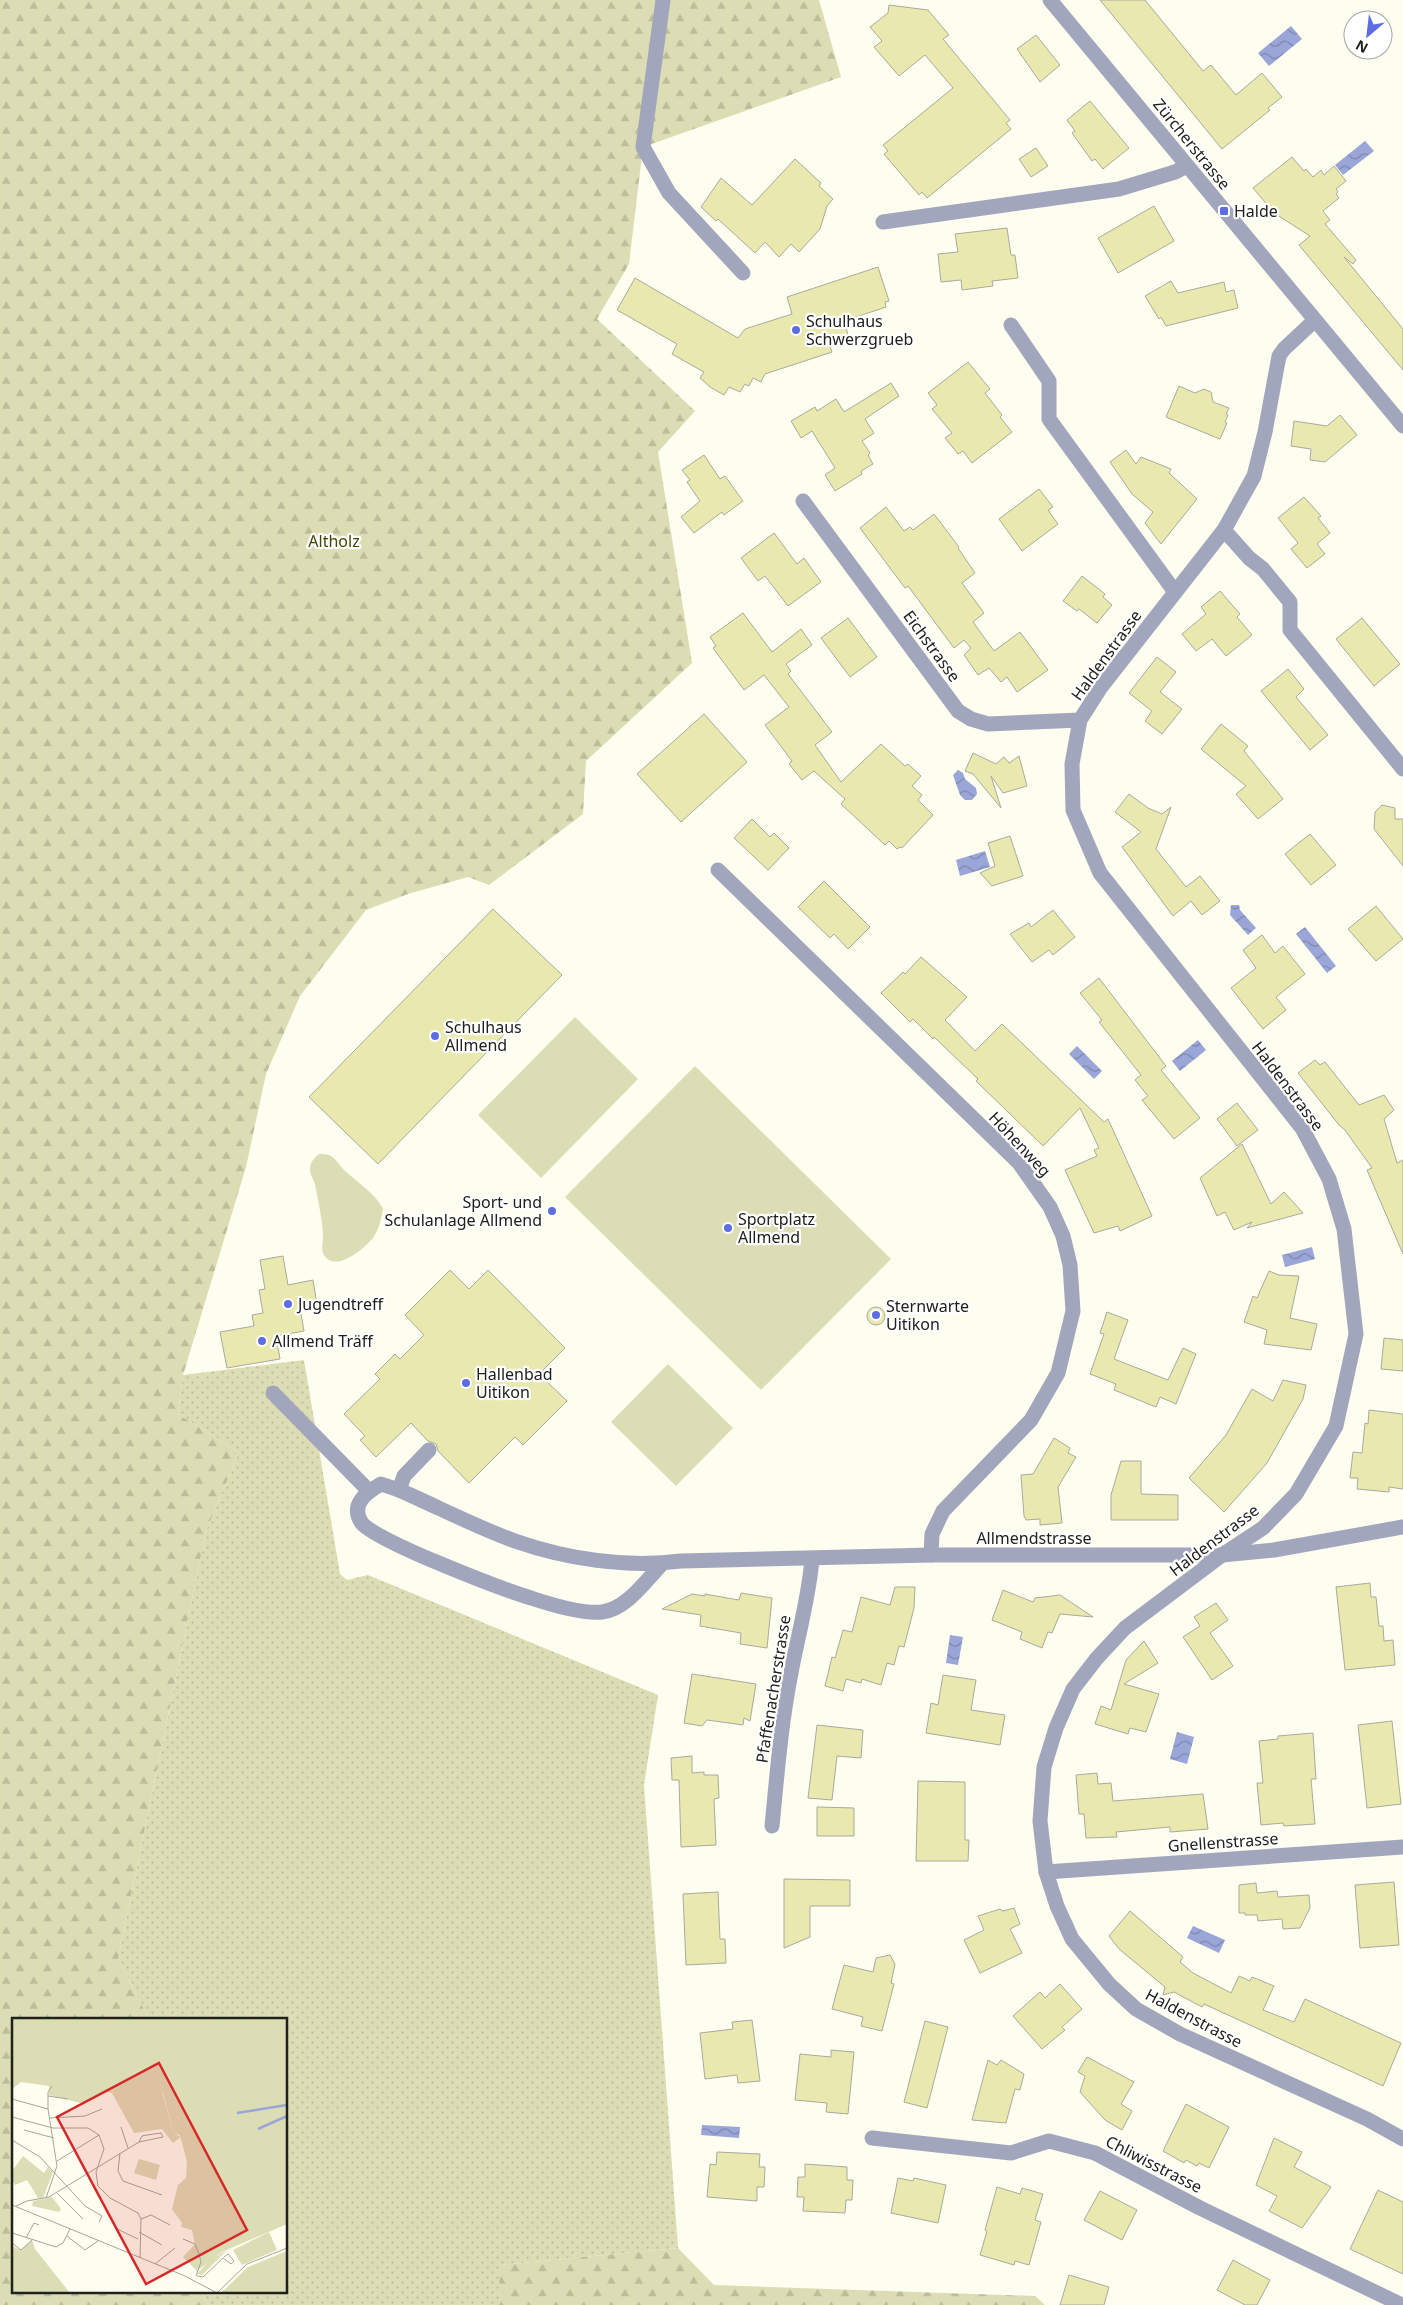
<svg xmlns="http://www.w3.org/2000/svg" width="1403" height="2305" font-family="'Noto Sans',sans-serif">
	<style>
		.grass { fill: url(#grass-dots) }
		.forest { fill: url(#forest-firs) }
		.park { fill: #ddddb5 }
		.water { fill: url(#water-waves) }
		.building { fill: #e8e8af; stroke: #aaaa9e }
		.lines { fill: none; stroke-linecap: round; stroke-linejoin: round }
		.minor { stroke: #a1a6bd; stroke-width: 15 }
		.poi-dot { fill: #5e6de5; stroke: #fff; stroke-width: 2 }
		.labels { text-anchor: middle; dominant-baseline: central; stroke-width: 4.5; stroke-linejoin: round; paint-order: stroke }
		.street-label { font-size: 16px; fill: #20201c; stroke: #fff }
		.poi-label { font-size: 16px; fill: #20201c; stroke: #fff; text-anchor: start }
		.park-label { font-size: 16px; fill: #464400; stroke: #fff }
		.inset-river { fill: none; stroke: #9aa6d8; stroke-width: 2.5 }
		.inset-road { fill: none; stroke: #a5a59b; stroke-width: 1 }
		.view { fill: #d62828; fill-opacity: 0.15; stroke: #d62828; stroke-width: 2.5 }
		.inset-edge { fill: none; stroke: #20201c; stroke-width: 2.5 }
	</style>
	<defs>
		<pattern id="grass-dots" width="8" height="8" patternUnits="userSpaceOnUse" patternTransform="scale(1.25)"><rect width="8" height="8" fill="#ddddb5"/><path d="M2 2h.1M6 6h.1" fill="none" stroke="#bdbd9b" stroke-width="1.8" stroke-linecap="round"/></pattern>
		<pattern id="forest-firs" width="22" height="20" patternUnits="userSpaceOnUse" patternTransform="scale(1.25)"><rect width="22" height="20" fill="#ddddb5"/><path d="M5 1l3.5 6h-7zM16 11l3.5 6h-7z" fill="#bdbd9b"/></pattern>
		<pattern id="water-waves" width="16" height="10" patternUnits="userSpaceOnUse" patternTransform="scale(1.25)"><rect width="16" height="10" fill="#9aa6d8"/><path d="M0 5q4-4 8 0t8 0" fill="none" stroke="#7d87ae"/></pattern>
	</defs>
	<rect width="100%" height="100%" fill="#fdfdf0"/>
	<path class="grass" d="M304 1360 340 1574 347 1580 368 1575 658 1695 644 1785 678 2248 501 2265 499 2305H209L199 2291H286V2019H149L118 1959 206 1531 239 1452 178 1414 183 1375Z"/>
	<g class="forest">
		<path d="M0 0H819L841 77 643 147 629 264 597 319 695 411 658 452 692 663 586 761 583 814 489 885 468 877 408 894 366 910 300 996 266 1074 246 1167 183 1375 178 1414 239 1452 206 1531 118 1959 149 2019H14V2291H199L209 2305H0Z"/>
		<path d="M678 2248 714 2285 1035 2296 1045 2305H499L500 2265Z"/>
	</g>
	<g class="park">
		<path d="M575 1017 638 1079 541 1178 478 1115Z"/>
		<path d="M695 1066 891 1259 761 1390 565 1197Z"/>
		<path d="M319 1154C323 1154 327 1154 331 1156 336 1159 340 1166 344 1170 357 1182 376 1194 383 1209 381 1220 379 1229 373 1238 364 1249 333 1275 323 1253 321 1248 323 1242 323 1237 323 1221 318 1201 315 1184 314 1180 310 1175 310 1170 309 1164 314 1158 319 1154Z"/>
		<path d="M668 1364 733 1428 676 1486 611 1422Z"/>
	</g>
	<g class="water">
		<path d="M1291 26 1302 39 1269 66 1258 53Z"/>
		<path d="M1365 141 1374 151 1343 175 1335 165Z"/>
		<path d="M958 770 963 773 965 779 976 788 977 794 972 800H965L960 795 953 775Z"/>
		<path d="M985 851 990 867 960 876 956 860Z"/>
		<path d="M1231 905H1239L1240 910 1256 928 1248 935 1230 915Z"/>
		<path d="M1305 927 1336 966 1327 973 1296 934Z"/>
		<path d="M1198 1040 1206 1050 1180 1071 1172 1061Z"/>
		<path d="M1077 1046 1102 1071 1094 1079 1069 1054Z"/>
		<path d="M1312 1247 1315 1259 1285 1267 1282 1255Z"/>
		<path d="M950 1635 963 1637 958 1665 946 1663Z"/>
		<path d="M1177 1732 1194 1737 1187 1764 1170 1759Z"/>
		<path d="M1193 1926 1225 1940 1219 1953 1187 1938Z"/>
		<path d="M702 2125 740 2127 739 2138 701 2135Z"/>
	</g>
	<g class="building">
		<path d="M1100 0H1145L1203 71 1211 65 1236 95 1262 73 1282 97 1268 108 1270 110 1222 149Z"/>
		<path d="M889 5 928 10 949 35 943 39 1010 120 1006 123 1011 129 927 198 922 192 919 195 895 167 884 154 888 151 883 145 953 88 925 55 899 76 874 47 882 41 870 27 888 13Z"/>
		<path d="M1036 35 1060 65 1040 82 1017 49Z"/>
		<path d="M1090 101 1129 148 1103 169 1095 159 1092 161 1072 133 1075 131 1067 120Z"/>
		<path d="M1036 148 1048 166 1031 177 1019 159Z"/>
		<path d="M1292 157 1304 171 1306 169 1313 177 1321 170 1324 175 1334 166 1346 181 1336 189 1338 192 1336 194 1339 198 1323 211 1330 220 1325 224 1356 260 1353 264 1344 257 1403 329V370L1299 245 1310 236 1274 213 1253 188Z"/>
		<path d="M795 159 821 183 819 186 833 199 827 206 820 229 799 252 791 244 779 257 765 242 755 253 718 219 716 221 701 207 721 178 752 205Z"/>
		<path d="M1154 206 1174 241 1118 273 1098 238Z"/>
		<path d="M1007 228 1011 255H1015L1018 278 992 281 993 286 962 290 961 280 941 282 938 254 958 252 955 234Z"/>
		<path d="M878 267 889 301 885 302 886 307 844 321 849 338 829 344 832 352 765 374 761 382 753 378 749 386 745 384 740 392 729 387 724 395 710 387 700 378 704 372 672 354 677 344 617 310 635 278 738 338 745 329 792 314 787 297Z"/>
		<path d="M1171 281 1178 293 1224 282 1226 292 1234 290 1238 308 1166 326 1161 317 1159 319 1145 296Z"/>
		<path d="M968 362 990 389 985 393 1002 415 1000 417 1012 432 972 463 963 451 958 454 945 438 952 433 932 409 937 405 928 393Z"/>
		<path d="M891 383 899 396 865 419 874 433 862 441 870 453 868 455 873 464 861 471 862 474 835 491 825 475 835 468 812 431 801 438 791 421 815 407 817 411 836 399 844 412Z"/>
		<path d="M1179 386 1195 393 1204 389 1211 392 1213 402 1229 408 1226 414 1228 415 1225 422 1227 423 1220 439 1166 417Z"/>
		<path d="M1340 415 1357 435 1325 462 1310 460 1311 449 1291 446 1294 421 1327 426Z"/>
		<path d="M1126 450 1136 464 1141 457 1171 469 1169 473 1197 499 1161 544 1145 523 1153 512 1132 494 1110 462Z"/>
		<path d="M704 455 720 479 725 476 743 501 724 515 722 512 694 533 681 517 700 501 687 482 690 480 682 470Z"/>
		<path d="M1039 489 1053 507 1048 510 1058 524 1022 551 999 519Z"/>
		<path d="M1304 497 1321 516 1318 518 1330 533 1317 544 1325 554 1307 568 1291 549 1298 543 1278 518Z"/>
		<path d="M886 507 904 531 910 527 913 530 934 514 959 547 958 548 975 573 962 583 984 613 973 622 994 651 1020 632 1048 670 1017 692 1007 677 1001 682 989 668 978 675 964 655 971 648 964 640 954 648 908 586 905 588 860 528Z"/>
		<path d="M774 533 797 564 804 558 821 582 788 606 765 576 758 581 741 558Z"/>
		<path d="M1082 576 1105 594 1103 597 1112 605 1097 623 1079 609 1077 611 1063 601Z"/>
		<path d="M1220 591 1240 614 1237 617 1252 635 1226 656 1212 639 1196 651 1182 634 1206 614 1201 607Z"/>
		<path d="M743 613 772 652 801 629 812 645 786 664 791 671 788 674 832 732 815 745 841 782 881 744 905 766 908 764 921 776 912 786 922 795 918 800 933 815 902 848 900 847 897 849 889 841 885 845 841 804 845 799 814 771 802 780 789 764 792 761 765 725 789 707 764 675 744 690 713 648 716 646 710 637Z"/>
		<path d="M848 618 877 657 850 677 821 638Z"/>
		<path d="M1362 618 1400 664 1374 686 1336 639Z"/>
		<path d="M1157 657 1176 672 1160 692 1182 709 1162 734 1145 721 1152 711 1129 693Z"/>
		<path d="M1288 669 1304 689 1296 697 1328 735 1310 750 1261 691Z"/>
		<path d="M704 714 747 762 681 822 637 774Z"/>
		<path d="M1221 724 1248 746 1244 751 1283 799 1258 819 1236 794 1246 786 1201 749Z"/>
		<path d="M973 753 996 764 1004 757 1009 763 1019 756 1027 786 1003 793 991 776 1001 808 973 774 965 771Z"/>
		<path d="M1129 794 1148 808 1162 814 1171 807 1156 849 1186 887 1200 876 1220 901 1202 915 1191 901 1173 916 1122 847 1141 832 1115 812Z"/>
		<path d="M1382 805 1395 808V819H1403V866L1374 829 1375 812Z"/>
		<path d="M752 819 770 837 774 833 789 848 768 870 734 838Z"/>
		<path d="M1310 834 1336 865 1311 885 1285 854Z"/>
		<path d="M1010 836 1023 876 992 886 980 873 995 866 988 843Z"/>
		<path d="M824 881 870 927 848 949 834 934 830 938 798 907Z"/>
		<path d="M1376 906 1403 939 1376 961 1348 929Z"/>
		<path d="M493 909 562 975 378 1164 309 1097Z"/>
		<path d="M1053 910 1075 937 1053 955 1049 950 1032 962 1010 934 1029 923 1031 927Z"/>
		<path d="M1262 935 1275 953 1283 946 1305 974 1276 997 1286 1010 1263 1029 1231 988 1256 968 1243 950Z"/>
		<path d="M921 957 967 997 945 1020 975 1051 1002 1024 1104 1122 1108 1119 1152 1216 1120 1231 1118 1226 1094 1233 1065 1170 1097 1156 1094 1150 1099 1148 1080 1108 1043 1146 976 1081 978 1079 934 1037 933 1039 913 1019 910 1022 881 993 903 972 905 974Z"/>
		<path d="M1099 978 1166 1066 1161 1070 1200 1118 1174 1139 1142 1100 1148 1096 1135 1080 1141 1075 1099 1022 1102 1020 1080 993Z"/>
		<path d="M1315 1060 1320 1065 1325 1062 1359 1105 1384 1095 1394 1110 1384 1119 1397 1163 1403 1160V1254L1367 1170 1372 1168 1345 1130 1339 1125 1298 1073Z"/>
		<path d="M1237 1103 1258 1130 1237 1146 1217 1119Z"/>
		<path d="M1242 1144 1271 1204 1284 1192 1303 1213 1247 1228 1252 1222 1234 1230 1225 1212 1217 1216 1200 1178Z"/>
		<path d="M283 1256 288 1285 313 1280 317 1305 300 1308 304 1331 276 1336 280 1359 227 1368 220 1332 254 1326 252 1315 263 1313 259 1290 265 1289 260 1260Z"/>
		<path d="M450 1270 469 1289 488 1270 565 1348 539 1374 567 1401 523 1445 515 1437 469 1483 438 1451 436 1444 428 1441 411 1423 376 1457 360 1440 365 1436 344 1414 380 1379 375 1374 395 1354 400 1359 424 1335 405 1315Z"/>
		<path d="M1269 1271 1279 1275 1299 1276 1290 1318 1317 1324 1311 1350 1264 1344 1267 1330 1244 1322 1253 1296 1257 1298Z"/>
		<circle cx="876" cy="1316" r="9"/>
		<path d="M1107 1312 1128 1320 1114 1359 1168 1380 1183 1348 1196 1354 1176 1404 1160 1397 1156 1407 1114 1390 1116 1384 1090 1374 1104 1334 1100 1333Z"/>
		<path d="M1384 1338 1403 1340V1371L1381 1369Z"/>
		<path d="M1283 1380 1306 1385 1303 1399 1267 1463 1224 1512 1189 1478 1226 1435 1252 1389 1273 1401Z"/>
		<path d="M1369 1410 1403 1414V1489L1389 1487V1492L1357 1489 1358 1478H1350L1353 1452 1362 1453 1365 1423 1368 1424Z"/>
		<path d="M1054 1438 1070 1448 1068 1453 1076 1457 1058 1487 1062 1523 1040 1525V1519L1026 1520 1024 1516 1021 1475 1033 1474Z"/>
		<path d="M1121 1461H1141V1494L1178 1495V1520H1111V1495Z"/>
		<path d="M1370 1583 1371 1597H1376L1379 1626H1383L1384 1641 1393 1640 1395 1665 1345 1670 1336 1587Z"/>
		<path d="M895 1587H915L914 1608 904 1647 899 1646 894 1665 887 1663 881 1685 862 1679 861 1683 846 1679 843 1691 825 1686 832 1657 835 1658 843 1630 852 1632 861 1597 890 1605Z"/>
		<path d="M1003 1590 1033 1602 1035 1598 1060 1595 1093 1617 1060 1614 1052 1633 1048 1632 1042 1648 1020 1639 1022 1632 992 1620Z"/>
		<path d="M741 1593 772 1598 767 1648 740 1644 741 1633 700 1626 701 1615 662 1609 692 1594 705 1596V1594L739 1600Z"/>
		<path d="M1216 1603 1228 1620 1210 1633 1233 1666 1212 1680 1183 1637 1200 1626 1194 1617Z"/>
		<path d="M1144 1641 1158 1663 1124 1684 1159 1694 1146 1732 1130 1728 1128 1734 1095 1724 1101 1706 1111 1710 1126 1660Z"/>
		<path d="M692 1674 756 1684 750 1721 744 1718 743 1725 707 1720 702 1726 684 1723Z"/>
		<path d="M943 1675 976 1680 971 1710 1005 1715 1000 1745 926 1733 931 1703 938 1705Z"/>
		<path d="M1392 1721 1401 1804 1367 1808 1358 1725Z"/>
		<path d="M817 1725 863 1730 861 1758 837 1756 832 1800 808 1798Z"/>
		<path d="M1313 1733 1316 1779H1311L1315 1824 1284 1826 1283 1823 1261 1825 1257 1783H1263L1259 1741 1278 1739V1736Z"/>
		<path d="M692 1756V1773L704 1772V1775H718L719 1798 714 1799 716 1845 681 1847 679 1780H672L671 1758Z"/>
		<path d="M1097 1773 1098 1784 1111 1783 1113 1801 1203 1794 1208 1829 1170 1832V1827L1116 1832 1117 1837 1086 1838 1084 1814H1079L1076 1775Z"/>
		<path d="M918 1781 965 1782V1840H969L968 1861H916Z"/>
		<path d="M817 1807 854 1808V1836H817Z"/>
		<path d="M784 1879 850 1880V1906H810V1937L784 1948Z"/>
		<path d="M1394 1882 1399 1945 1360 1948 1355 1885Z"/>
		<path d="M1256 1883 1257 1893 1277 1891 1278 1897 1309 1895 1310 1908 1300 1928 1283 1929 1282 1919 1258 1921 1257 1915H1245V1913H1239V1885Z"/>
		<path d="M718 1892 720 1939H725L726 1963 686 1965 683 1894Z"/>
		<path d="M1014 1908 1020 1924 1010 1929 1022 1953 980 1973 964 1940 984 1930 978 1916 1000 1909 1003 1911Z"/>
		<path d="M1130 1911 1183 1957 1180 1962 1193 1973 1231 1993 1239 1976 1250 1981 1252 1977 1274 1986 1263 2010 1294 2022 1305 1999 1401 2043 1383 2086 1204 2004 1202 2007 1174 1992 1163 1995 1165 1987 1119 1949 1109 1936Z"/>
		<path d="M890 1955 895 1964 891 1983 894 1984 882 2031 861 2026 863 2017 832 2009 844 1965 873 1972 876 1958Z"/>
		<path d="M1060 1984 1082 2009 1062 2027 1065 2030 1042 2049 1013 2016 1040 1992 1045 1998Z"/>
		<path d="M752 2020 760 2081 738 2083 737 2075 705 2079 700 2033 733 2029 732 2022Z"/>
		<path d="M925 2021 948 2027 927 2108 904 2102Z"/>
		<path d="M831 2050 854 2052 848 2114 826 2112 827 2103 795 2100 800 2054 831 2057Z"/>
		<path d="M1087 2057 1134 2082 1121 2104 1132 2111 1122 2130 1105 2120 1080 2092 1085 2076 1078 2072Z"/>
		<path d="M988 2060 997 2065 1001 2060 1024 2074 1020 2090 1015 2089 1006 2123 972 2120Z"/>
		<path d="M1186 2104 1229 2127 1209 2168 1199 2163 1197 2166 1186 2160 1184 2163 1163 2151Z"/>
		<path d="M1274 2138 1302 2152 1294 2167 1331 2187 1302 2228 1269 2211 1277 2196 1256 2185Z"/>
		<path d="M717 2152 760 2154 759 2167H765L764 2187H757V2201L707 2197 710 2164 716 2165Z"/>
		<path d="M805 2164 847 2167V2180H853L852 2200H846L845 2213 803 2211 804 2197H797L798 2177H805Z"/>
		<path d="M898 2178 913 2181 914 2178 946 2185 938 2223 891 2213Z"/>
		<path d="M997 2187 1020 2194 1022 2188 1043 2194 1035 2220 1041 2222 1029 2265 1015 2261 1014 2265 980 2255 987 2231 985 2230Z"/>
		<path d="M1378 2190 1403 2202V2274L1350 2249Z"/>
		<path d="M1100 2191 1137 2210 1122 2240 1084 2220Z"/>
		<path d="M1233 2260 1270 2280 1257 2305H1245L1217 2290Z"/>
		<path d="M1069 2275 1109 2287 1104 2305H1060Z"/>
	</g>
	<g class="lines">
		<g class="minor">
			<path d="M663 0 643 147 669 193 743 273"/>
			<path d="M1050 0 1403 426"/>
			<path d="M883 222 1119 189 1175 172 1187 166"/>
			<path d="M1315 320 1284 349 1279 356 1265 432 1254 476 1224 530 1101 687 1080 720 1072 764 1073 810 1100 873 1302 1128 1329 1179 1344 1229 1356 1334 1336 1426 1296 1494 1263 1528 1222 1555 1125 1628 1097 1658 1073 1689 1056 1728 1044 1767 1040 1821 1046 1872 1057 1906 1072 1939 1109 1984 1136 2009 1180 2034 1367 2119 1403 2139"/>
			<path d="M1011 325 1049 381V419L1175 592"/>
			<path d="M803 501 958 711 971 719 988 724 1080 720"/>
			<path d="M1224 530 1249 558 1263 569 1290 602V630L1403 769"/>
			<path d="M718 870 1019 1163 1050 1207 1063 1236 1070 1265 1073 1311 1058 1373 1031 1420 943 1511 932 1534 931 1555"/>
			<path d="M273 1393 369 1491"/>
			<path d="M399 1490 404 1476 429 1450"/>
			<path d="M663 1563C646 1580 627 1609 602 1612 583 1614 549 1604 531 1598 505 1590 372 1540 361 1522 350 1504 367 1492 381 1484L399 1490C438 1507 476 1527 515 1541 566 1559 627 1568 681 1561L931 1555H1222L1274 1550 1403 1527"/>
			<path d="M772 1826C777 1775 781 1723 791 1673 798 1635 809 1597 812 1559"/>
			<path d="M1046 1872 1403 1847"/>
			<path d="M872 2138 1011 2153 1049 2141 1095 2153 1200 2208 1402 2305"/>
		</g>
	</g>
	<g class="poi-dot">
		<rect x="1219" y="206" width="10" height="10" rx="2.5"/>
		<circle cx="796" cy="330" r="5"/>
		<circle cx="435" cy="1036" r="5"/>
		<circle cx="552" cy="1211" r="5"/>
		<circle cx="728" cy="1228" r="5"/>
		<circle cx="288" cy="1304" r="5"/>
		<circle cx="876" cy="1315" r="5"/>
		<circle cx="262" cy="1341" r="5"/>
		<circle cx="466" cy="1383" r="5"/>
	</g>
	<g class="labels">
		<g class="street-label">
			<text transform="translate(1192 144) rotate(51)">Zürcherstrasse</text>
			<text transform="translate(932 646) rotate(54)">Eichstrasse</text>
			<text transform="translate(1106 655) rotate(-54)">Haldenstrasse</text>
			<text transform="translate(1288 1086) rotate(53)">Haldenstrasse</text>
			<text transform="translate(1020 1144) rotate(47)">Höhenweg</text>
			<text x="1034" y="1538">Allmendstrasse</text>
			<text transform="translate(1214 1540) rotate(-37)">Haldenstrasse</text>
			<text transform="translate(773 1689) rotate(-81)">Pfaffenacherstrasse</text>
			<text transform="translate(1223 1842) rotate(-4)">Gnellenstrasse</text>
			<text transform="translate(1194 2018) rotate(28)">Haldenstrasse</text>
			<text transform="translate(1154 2164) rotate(27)">Chliwisstrasse</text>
		</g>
		<g class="poi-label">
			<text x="1234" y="211">Halde</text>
			<text x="806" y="321">Schulhaus<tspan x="806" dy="18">Schwerzgrueb</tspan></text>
			<text x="445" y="1027">Schulhaus<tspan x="445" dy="18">Allmend</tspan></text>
			<text x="542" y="1202" text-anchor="end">Sport- und<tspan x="542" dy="18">Schulanlage Allmend</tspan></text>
			<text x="738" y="1219">Sportplatz<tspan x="738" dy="18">Allmend</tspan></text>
			<text x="298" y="1304">Jugendtreff</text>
			<text x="886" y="1306">Sternwarte<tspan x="886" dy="18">Uitikon</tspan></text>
			<text x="272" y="1341">Allmend Träff</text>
			<text x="476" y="1374">Hallenbad<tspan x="476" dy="18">Uitikon</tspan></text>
		</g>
		<g class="park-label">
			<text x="334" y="541">Altholz</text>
		</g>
	</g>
	<g transform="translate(12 2018)">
		<rect width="275" height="275" fill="#fdfdf0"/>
		<path d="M127 51 146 60 162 116 169 119 161 125 150 111 122 115 100 75ZM11 138 32 155 36 149 41 154 31 180H26L15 162 3 167 0 162V153ZM257 214 265 232 230 247 221 232ZM20 222 23 231 58 275H0V228L9 232ZM215 232 190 257 185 256 198 242Z" fill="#ddddb5"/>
		<path d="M0 0H275V206L210 234 185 253 171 239 183 226 180 212 169 209 170 205 160 191 166 167 174 160 175 144 168 117 162 116 151 75 142 68 145 60 127 51 100 75 95 74 72 86 37 77V68L9 64 0 71ZM275 233V275L210 274 236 249Z" fill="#ddddb5"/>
		<path d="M40 179 49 191 47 194 20 188 21 183Z" fill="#ddddb5"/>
		<path d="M127 141 148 147 144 162 122 155Z" fill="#ddddb5"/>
		<path class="inset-river" d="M225 95 275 87M246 111 275 98"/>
		<path class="inset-road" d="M36 78 56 81M0 81 36 91M0 99 41 110H76L87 117 92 131 84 154 86 168 98 180 126 195 129 201 128 240M38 100 73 98 90 91M109 109 116 130M12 112 42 120M0 122 28 139 73 188 90 198 87 204M127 124 130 118 135 117 149 115 151 119M108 135 106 153 111 163 150 177M45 143 87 117M45 175 71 201M34 180 45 148 36 91V74L40 68M0 187 173 258 205 275M4 188 15 183 37 179 127 124 151 119M129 201 139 197 158 207M103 210 126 221M127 214 150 227M0 215 44 229 51 225 58 211M55 218 73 232 86 223M14 220 22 205 27 207M171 221 183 226 187 236 189 244 184 258M0 225 9 232 20 222M143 246 163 230M185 258 191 259 211 240 219 246 222 243 216 236 212 239M205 275 235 246 275 230"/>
		<path class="view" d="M147 45 235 212 134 266 45 99Z"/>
		<rect width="275" height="275" class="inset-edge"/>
	</g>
	<g transform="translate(1368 35) rotate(208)"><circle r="24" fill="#ffffff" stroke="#a6a6a4"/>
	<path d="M0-4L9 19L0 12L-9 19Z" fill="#5e6de5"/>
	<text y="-8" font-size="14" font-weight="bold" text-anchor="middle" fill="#20201c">N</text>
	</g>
</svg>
